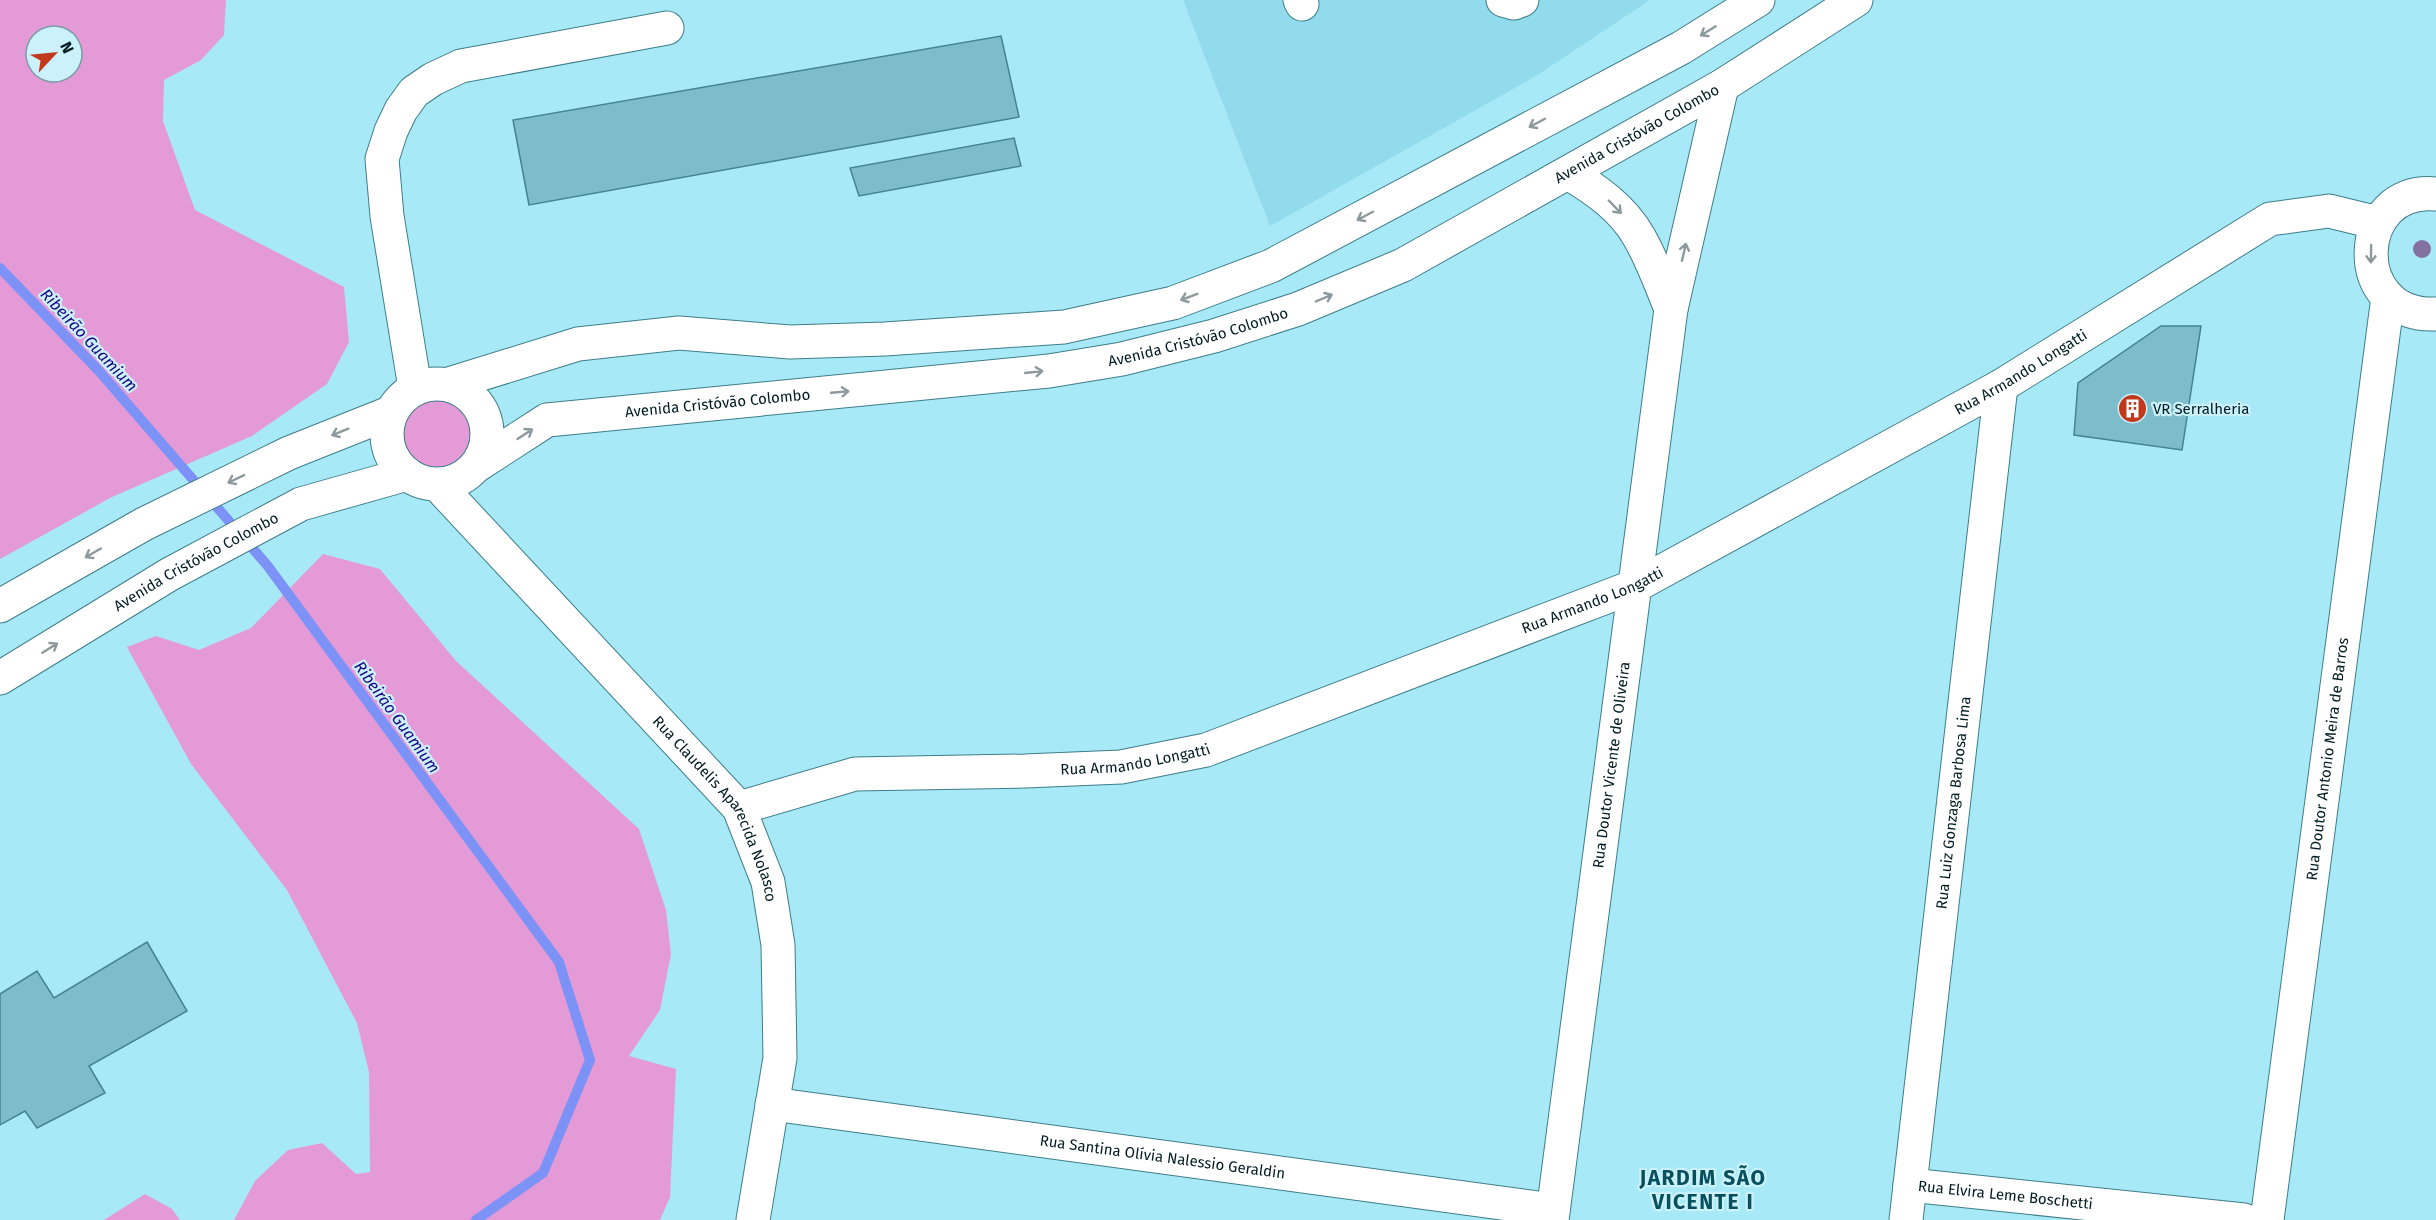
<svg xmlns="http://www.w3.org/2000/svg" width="2436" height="1220" font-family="'Fira Sans',sans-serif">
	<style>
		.built { fill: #91dbec }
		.green { fill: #e49ad7; fill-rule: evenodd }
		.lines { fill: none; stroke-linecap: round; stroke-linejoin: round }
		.stream { stroke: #7d92f6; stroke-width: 10 }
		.building { fill: #7dbdcb; stroke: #448391; stroke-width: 1.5 }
		.minor-casing { stroke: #3e7d8a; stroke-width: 35 }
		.major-casing { stroke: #3e7d8a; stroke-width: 35 }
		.minor { stroke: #fff; stroke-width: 33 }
		.major { stroke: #fff; stroke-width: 33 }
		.tree { fill: #8371a1 }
		.oneway { stroke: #8d999c }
		.labels { text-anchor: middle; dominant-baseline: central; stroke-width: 4.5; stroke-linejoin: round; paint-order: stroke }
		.street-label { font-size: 15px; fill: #021d22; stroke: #cbf1fa }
		.poi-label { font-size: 15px; fill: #021d22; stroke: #cbf1fa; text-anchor: start }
		.water-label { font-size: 16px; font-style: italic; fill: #1b0481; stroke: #cbf1fa }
		.district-label { font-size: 21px; font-weight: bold; letter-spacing: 1.5px; fill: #06515d; stroke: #cbf1fa }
	</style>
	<rect width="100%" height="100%" fill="#a8e9f7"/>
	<path class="built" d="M1183 0H1650L1536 76 1270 226Z"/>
	<g class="green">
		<path d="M0 0H226L224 35 201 60 164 80 163 121 195 210 344 287 349 342 327 384 252 436 112 497 0 559ZM36 36H72V72H36Z"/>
		<circle cx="437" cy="434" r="35"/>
		<path d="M323 554 380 569 456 661 639 829 666 910 671 954 660 1010 629 1056 676 1069 670 1197 660 1220H234L255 1181 288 1150 322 1143 356 1174 370 1172 369 1072 357 1023 287 890 191 764 127 647 156 636 199 650 251 628Z"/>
		<path d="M145 1194 172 1209 180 1220H104Z"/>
	</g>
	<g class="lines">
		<path class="stream" d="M0 268 99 371 267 565 559 962 590 1060 543 1173 476 1220"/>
	</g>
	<g class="building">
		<path d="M1001 36 1019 117 529 205 513 120Z"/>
		<path d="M1014 138 1021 166 859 196 850 168Z"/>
		<path d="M2161 326H2201L2182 450 2074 435 2078 383Z"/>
		<path d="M147 942 187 1011 89 1066 105 1093 37 1128 25 1111 0 1125V994L37 971 54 998Z"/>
	</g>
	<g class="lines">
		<defs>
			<g id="minor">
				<path d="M1300 0 1302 4"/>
				<path d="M1503 0 1514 3 1522 0"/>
				<path d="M1568 173C1595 189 1623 208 1639 237 1652 259 1661 285 1671 309"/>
				<path d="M2436 194C2352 186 2347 318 2436 314"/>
				<path d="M415 388 387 216 382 159 391 131 401 110 414 92 433 79 461 66 667 28"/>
				<path id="s1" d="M438 485 739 808 768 882 778 945 780 1058 753 1220"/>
				<path id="s2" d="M739 808 855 774 1025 771 1121 767 1206 750 1635 586 2001 386 2270 219 2329 211 2378 223"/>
				<path id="s3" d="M772 1104 1553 1210"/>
				<path id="s4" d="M1910 1185 2244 1220"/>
				<path id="s5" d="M1552 1220 1671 309 1722 86"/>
				<path id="s6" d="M1906 1220 2001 386"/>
				<path id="s7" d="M2267 1220 2388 297"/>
			</g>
			<g id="major">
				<circle cx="437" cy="434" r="50"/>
				<path d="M449 384 578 344 679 333 790 342 885 339 1064 327 1173 303 1271 266 1681 48 1758 0"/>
				<path id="s8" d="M476 466 547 420 1049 371 1122 359 1214 336 1298 309 1403 265 1722 86 1856 0"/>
				<path d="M0 606 144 524 289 453 392 412"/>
				<path id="s9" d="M0 678 170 574 301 504 407 474"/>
			</g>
		</defs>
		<use href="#minor" class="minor-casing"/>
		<use href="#major" class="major-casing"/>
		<use href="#minor" class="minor"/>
		<use href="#major" class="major"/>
	</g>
	<circle class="tree" cx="2422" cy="249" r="9"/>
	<defs><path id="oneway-shaft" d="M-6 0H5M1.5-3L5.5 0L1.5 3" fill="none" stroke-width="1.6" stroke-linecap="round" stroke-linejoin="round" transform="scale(1.5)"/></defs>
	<g class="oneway">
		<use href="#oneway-shaft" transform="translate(1708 31) rotate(148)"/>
		<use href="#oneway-shaft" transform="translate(1537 123) rotate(152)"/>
		<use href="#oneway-shaft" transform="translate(1615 207) rotate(46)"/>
		<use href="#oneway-shaft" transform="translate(1365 216) rotate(152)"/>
		<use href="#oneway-shaft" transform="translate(1684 252) rotate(-77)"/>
		<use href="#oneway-shaft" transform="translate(2371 254) rotate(91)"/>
		<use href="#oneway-shaft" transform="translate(1189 297) rotate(159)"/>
		<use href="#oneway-shaft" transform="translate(1324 298) rotate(-23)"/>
		<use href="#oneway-shaft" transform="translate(1034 372) rotate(-6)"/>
		<use href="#oneway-shaft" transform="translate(840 392) rotate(-5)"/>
		<use href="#oneway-shaft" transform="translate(340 432) rotate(158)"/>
		<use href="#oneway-shaft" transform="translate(525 434) rotate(-33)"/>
		<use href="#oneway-shaft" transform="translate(236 479) rotate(154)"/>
		<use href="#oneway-shaft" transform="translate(93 553) rotate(150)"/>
		<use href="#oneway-shaft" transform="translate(50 648) rotate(-32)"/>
	</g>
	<defs>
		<symbol id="building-disc" viewBox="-11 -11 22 22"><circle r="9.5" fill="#c2381b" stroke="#cbf1fa"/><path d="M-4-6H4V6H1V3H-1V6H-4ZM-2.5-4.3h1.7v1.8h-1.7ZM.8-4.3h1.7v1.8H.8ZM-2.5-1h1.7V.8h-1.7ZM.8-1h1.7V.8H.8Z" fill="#fff"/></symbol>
	</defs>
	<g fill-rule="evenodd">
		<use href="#building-disc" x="2116" y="392" width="33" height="33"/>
	</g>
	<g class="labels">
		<g class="street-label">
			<text stroke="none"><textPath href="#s8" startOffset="1228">Avenida Cristóvão Colombo</textPath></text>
			<text stroke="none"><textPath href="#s8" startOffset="742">Avenida Cristóvão Colombo</textPath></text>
			<text stroke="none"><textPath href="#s2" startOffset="1374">Rua Armando Longatti</textPath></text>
			<text stroke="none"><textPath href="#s8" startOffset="256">Avenida Cristóvão Colombo</textPath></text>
			<text stroke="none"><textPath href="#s9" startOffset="228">Avenida Cristóvão Colombo</textPath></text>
			<text stroke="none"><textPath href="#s2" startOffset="888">Rua Armando Longatti</textPath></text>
			<text stroke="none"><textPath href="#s2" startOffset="402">Rua Armando Longatti</textPath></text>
			<text stroke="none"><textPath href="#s7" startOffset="465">Rua Doutor Antonio Meira de Barros</textPath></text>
			<text stroke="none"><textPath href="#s5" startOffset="459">Rua Doutor Vicente de Oliveira</textPath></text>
			<text stroke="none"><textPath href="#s6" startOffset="420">Rua Luiz Gonzaga Barbosa Lima</textPath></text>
			<text stroke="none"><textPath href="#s1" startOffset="430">Rua Claudelis Aparecida Nolasco</textPath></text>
			<text stroke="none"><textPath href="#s3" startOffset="394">Rua Santina Olívia Nalessio Geraldin</textPath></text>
			<text stroke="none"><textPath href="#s4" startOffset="96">Rua Elvira Leme Boschetti</textPath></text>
		</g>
		<g class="poi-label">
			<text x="2153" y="409">VR Serralheria</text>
		</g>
		<g class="water-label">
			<text transform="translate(89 340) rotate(47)">Ribeirão Guamium</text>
			<text transform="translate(397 717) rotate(54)">Ribeirão Guamium</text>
		</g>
		<g class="district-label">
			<text x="1703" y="1178">JARDIM SÃO<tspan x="1703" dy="24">VICENTE I</tspan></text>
		</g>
	</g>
	<g transform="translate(54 54) rotate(64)"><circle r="28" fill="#cbf1fa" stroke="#7b9ca4" stroke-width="1.5"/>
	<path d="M0-4.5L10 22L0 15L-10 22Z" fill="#c2381b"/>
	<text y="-9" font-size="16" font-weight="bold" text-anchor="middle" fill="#021d22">N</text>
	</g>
</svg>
